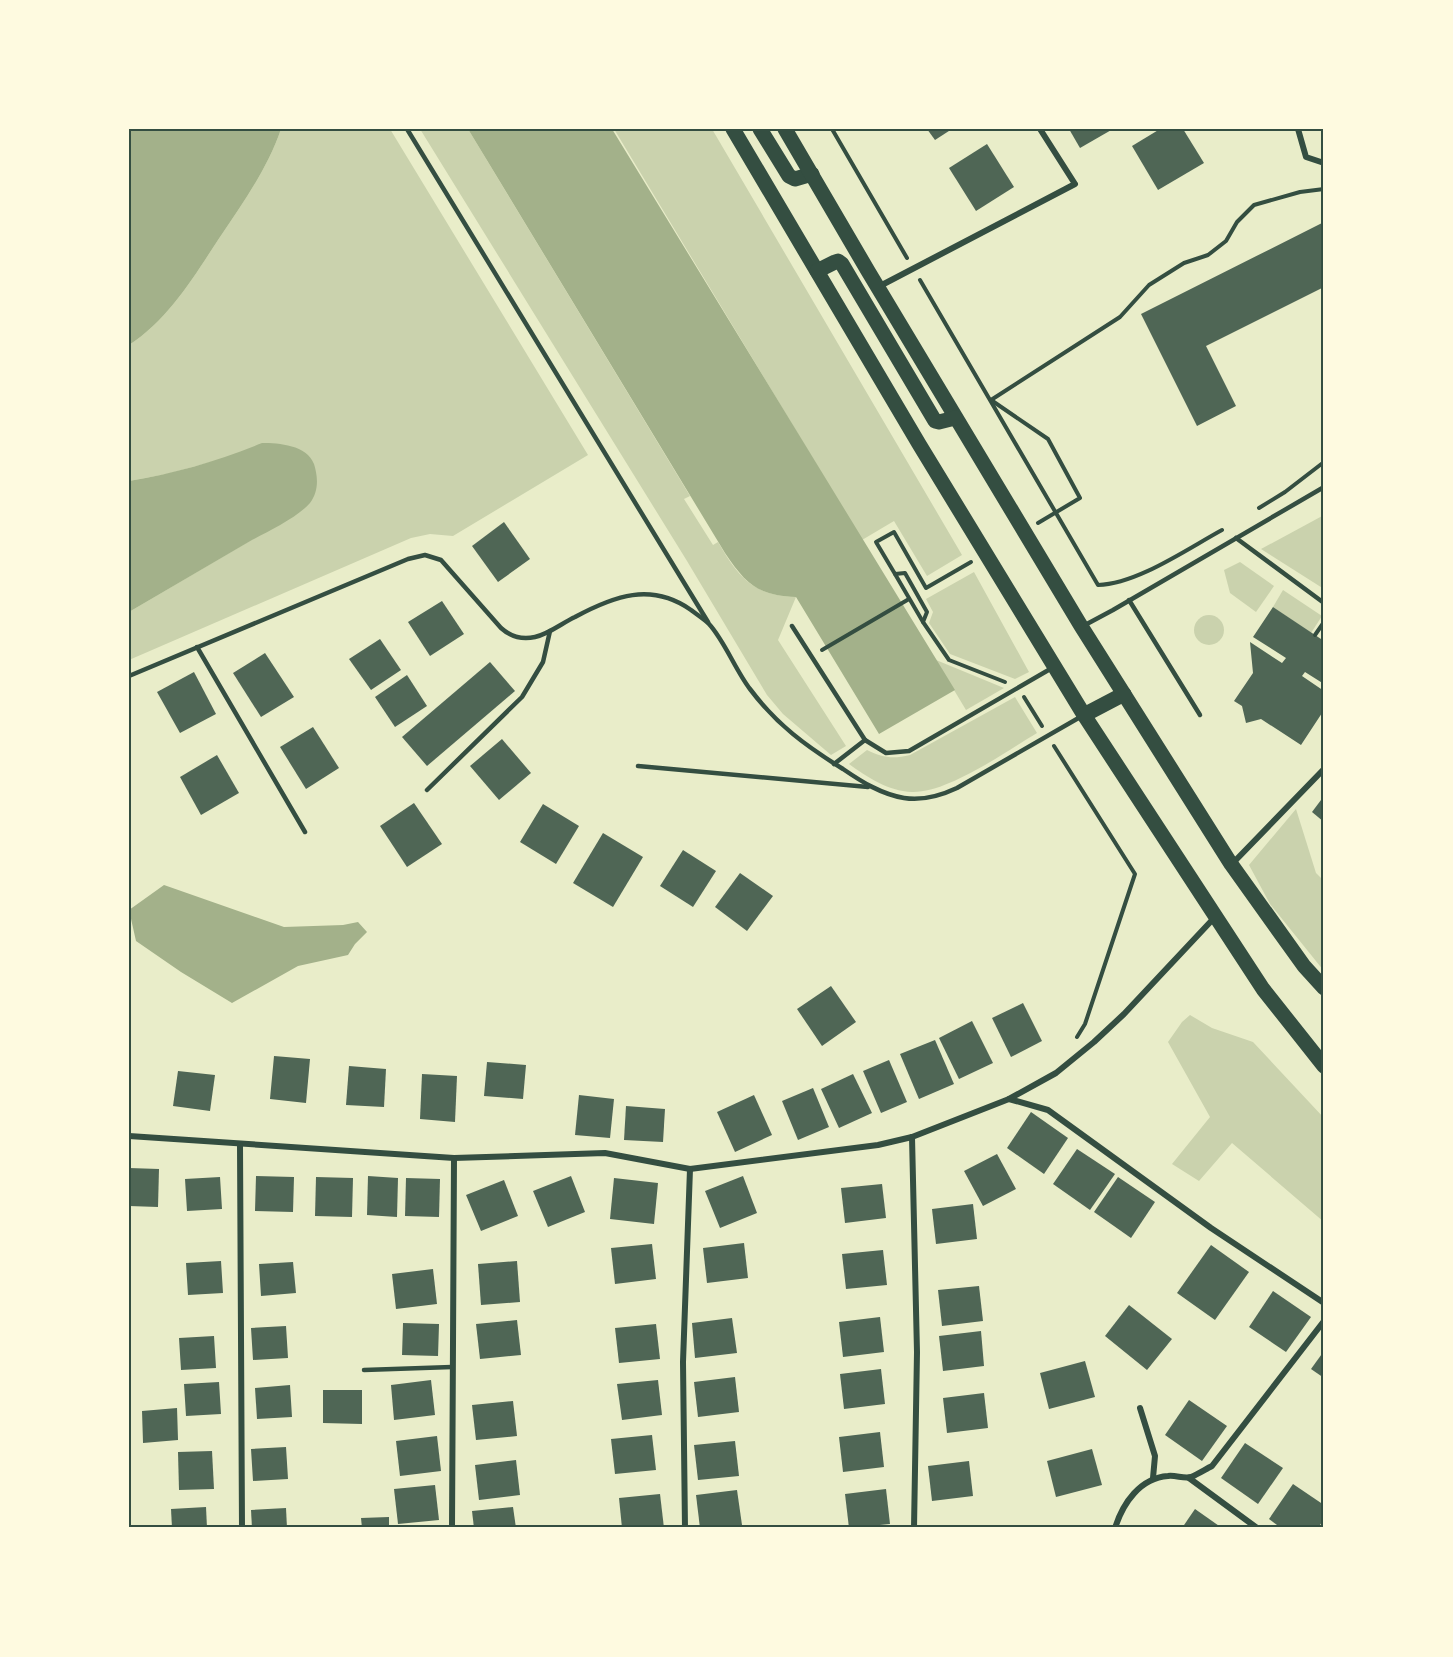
<svg xmlns="http://www.w3.org/2000/svg" width="1453" height="1657" font-family="'Libre Baskerville',serif">
	<style>
		.green { fill: #cad2ad }
		.water { fill: #a3b18a }
		.building { fill: #4f6655 }
		.lines { fill: none; stroke-linecap: round; stroke-linejoin: round }
		.path { stroke: #344e41; stroke-width: 4 }
		.service { stroke: #344e41; stroke-width: 4.5 }
		.minor { stroke: #344e41; stroke-width: 6 }
		.primary { stroke: #344e41; stroke-width: 15 }
		.neatline { fill: none; stroke: #344e41; stroke-width: 2 }
	</style>
	<rect width="100%" height="100%" fill="#e9edc9"/>
	<g class="green">
		<path d="M281 129H390L588 455 453 536 430 534 411 538 129 660V612L297 513 226 458 167 474 129 481V345C168 320 193 278 218 240 242 204 267 170 281 129Z"/>
		<path d="M420 129H468L690 496 684 499 713 545 718 542C739 578 753 595 796 597L778 640 846 746 831 755 783 714 767 695 687 561Z"/>
		<path d="M614 129H712L962 555 927 576 894 521 862 540Z"/>
		<path d="M1324 515V589L1261 549Z"/>
		<path d="M1240 562 1274 586 1256 612 1230 593 1224 570Z"/>
		<path d="M974 572 1029 672 1015 679 950 654 929 623 933 612 926 599Z"/>
		<path d="M1283 590 1322 616 1311 633 1273 607Z"/>
		<circle cx="1209" cy="630" r="15"/>
		<path d="M936 660 1004 688 966 710Z"/>
		<path d="M1015 697 1037 733C1005 752 948 793 912 792 888 791 867 777 849 764L867 750C883 758 893 759 910 755Z"/>
		<path d="M1296 809 1316 873 1324 881V971L1270 904 1249 865Z"/>
		<path d="M1190 1015 1212 1028 1253 1042 1324 1118V1222L1232 1143 1199 1181 1172 1164 1210 1117 1168 1042 1182 1022Z"/>
	</g>
	<g class="water">
		<path d="M129 129H281C267 170 242 204 218 240 193 278 168 320 129 345Z"/>
		<path d="M468 129H612L955 690 879 734 796 597C757 595 746 584 725 553Z"/>
		<path d="M262 443C279 443 307 445 314 464 318 477 319 491 310 503 298 517 269 531 252 540 211 564 170 588 129 612V481C176 473 218 461 262 443Z"/>
		<path d="M164 885 284 927 343 925 358 922 367 932 355 944 348 955 298 966 232 1003 181 972 136 941 129 910Z"/>
	</g>
	<g class="building">
		<path d="M927 129H952L935 140Z"/>
		<path d="M1069 129H1113L1080 148Z"/>
		<path d="M1160 129H1183L1204 163 1158 190 1132 146Z"/>
		<path d="M987 144 1014 187 976 211 949 168Z"/>
		<path d="M1324 222V287L1206 346 1236 406 1197 426 1141 314Z"/>
		<path d="M504 522 530 559 498 582 472 546Z"/>
		<path d="M442 601 464 634 430 656 408 622Z"/>
		<path d="M1273 607 1324 641V684L1305 672 1302 676 1324 691V710L1301 745 1261 719 1246 723 1242 706 1234 701 1253 673 1250 642 1282 663 1286 658 1253 637Z"/>
		<path d="M380 639 401 670 371 690 349 659Z"/>
		<path d="M265 653 294 697 261 717 233 673Z"/>
		<path d="M490 662 515 691 427 766 402 737Z"/>
		<path d="M194 672 216 714 180 733 157 692Z"/>
		<path d="M407 675 427 706 395 727 375 697Z"/>
		<path d="M313 727 339 768 306 789 280 747Z"/>
		<path d="M502 739 531 773 499 800 470 766Z"/>
		<path d="M217 755 239 793 201 815 180 777Z"/>
		<path d="M1324 796V822L1312 812Z"/>
		<path d="M414 803 442 844 407 867 380 826Z"/>
		<path d="M543 804 579 826 556 864 520 842Z"/>
		<path d="M603 833 643 857 613 907 573 883Z"/>
		<path d="M683 850 716 871 693 907 660 886Z"/>
		<path d="M740 873 773 896 747 931 715 907Z"/>
		<path d="M831 986 856 1022 822 1046 797 1009Z"/>
		<path d="M1023 1003 1042 1041 1011 1057 992 1018Z"/>
		<path d="M972 1021 993 1063 959 1079 939 1038Z"/>
		<path d="M935 1040 954 1084 919 1099 900 1054Z"/>
		<path d="M274 1056 310 1059 306 1103 270 1099Z"/>
		<path d="M889 1060 907 1102 881 1113 863 1071Z"/>
		<path d="M487 1062 526 1065 523 1099 484 1096Z"/>
		<path d="M349 1066 386 1069 384 1107 346 1105Z"/>
		<path d="M178 1071 215 1075 210 1111 173 1106Z"/>
		<path d="M422 1074 457 1076 455 1122 420 1119Z"/>
		<path d="M853 1074 872 1113 839 1128 821 1089Z"/>
		<path d="M813 1088 829 1127 798 1140 782 1101Z"/>
		<path d="M579 1095 614 1099 610 1138 575 1135Z"/>
		<path d="M754 1095 772 1135 735 1152 717 1112Z"/>
		<path d="M626 1106 665 1109 663 1142 624 1140Z"/>
		<path d="M1031 1112 1068 1138 1044 1174 1007 1148Z"/>
		<path d="M1077 1149 1115 1174 1090 1210 1053 1184Z"/>
		<path d="M997 1154 1016 1189 983 1206 964 1171Z"/>
		<path d="M129 1168 159 1169 158 1207 129 1206Z"/>
		<path d="M256 1176 294 1177 293 1212 255 1211Z"/>
		<path d="M368 1176 398 1178 397 1217 367 1215Z"/>
		<path d="M571 1176 585 1212 548 1227 533 1191Z"/>
		<path d="M743 1176 757 1213 720 1228 705 1191Z"/>
		<path d="M220 1177 222 1209 187 1211 185 1179Z"/>
		<path d="M316 1177 353 1178 352 1217 315 1216Z"/>
		<path d="M1118 1177 1155 1202 1131 1238 1094 1212Z"/>
		<path d="M406 1178 440 1179 439 1217 405 1216Z"/>
		<path d="M614 1178 658 1183 654 1224 610 1219Z"/>
		<path d="M504 1180 518 1216 481 1231 466 1195Z"/>
		<path d="M882 1184 886 1218 845 1223 841 1188Z"/>
		<path d="M973 1204 977 1239 936 1244 932 1209Z"/>
		<path d="M744 1243 748 1278 707 1283 703 1248Z"/>
		<path d="M652 1244 656 1279 615 1284 611 1248Z"/>
		<path d="M1211 1245 1249 1272 1215 1320 1177 1293Z"/>
		<path d="M883 1250 887 1285 846 1289 842 1254Z"/>
		<path d="M221 1261 223 1293 188 1295 186 1263Z"/>
		<path d="M517 1261 520 1302 481 1305 478 1264Z"/>
		<path d="M293 1262 296 1293 261 1296 259 1264Z"/>
		<path d="M433 1269 437 1304 396 1309 392 1274Z"/>
		<path d="M979 1286 983 1321 942 1326 938 1290Z"/>
		<path d="M1273 1291 1311 1317 1286 1352 1249 1327Z"/>
		<path d="M1129 1305 1172 1339 1147 1370 1105 1336Z"/>
		<path d="M880 1317 884 1352 843 1357 839 1322Z"/>
		<path d="M732 1318 737 1353 695 1358 692 1323Z"/>
		<path d="M517 1320 521 1355 480 1359 476 1324Z"/>
		<path d="M403 1323 439 1324 438 1356 402 1355Z"/>
		<path d="M656 1324 660 1359 619 1363 615 1328Z"/>
		<path d="M286 1326 288 1358 253 1360 251 1328Z"/>
		<path d="M981 1331 984 1366 943 1371 939 1336Z"/>
		<path d="M214 1336 216 1368 181 1370 179 1338Z"/>
		<path d="M1324 1351V1378L1311 1369Z"/>
		<path d="M1085 1361 1095 1397 1049 1409 1040 1373Z"/>
		<path d="M881 1369 885 1404 844 1409 840 1374Z"/>
		<path d="M735 1377 739 1412 698 1417 694 1382Z"/>
		<path d="M431 1380 435 1415 394 1420 391 1385Z"/>
		<path d="M658 1380 662 1415 622 1420 617 1384Z"/>
		<path d="M219 1382 221 1414 186 1416 184 1384Z"/>
		<path d="M290 1385 292 1417 257 1419 255 1388Z"/>
		<path d="M323 1390H362V1424L323 1423Z"/>
		<path d="M984 1393 988 1428 947 1433 943 1398Z"/>
		<path d="M1189 1400 1227 1426 1202 1461 1165 1435Z"/>
		<path d="M513 1401 517 1436 476 1440 472 1405Z"/>
		<path d="M177 1408 178 1440 143 1443 142 1411Z"/>
		<path d="M880 1432 884 1467 843 1472 839 1437Z"/>
		<path d="M652 1435 656 1470 615 1474 611 1439Z"/>
		<path d="M437 1436 441 1471 400 1476 396 1441Z"/>
		<path d="M735 1441 739 1476 698 1480 694 1445Z"/>
		<path d="M1245 1443 1283 1468 1258 1504 1221 1478Z"/>
		<path d="M286 1447 288 1479 253 1481 251 1449Z"/>
		<path d="M1092 1449 1102 1485 1056 1497 1047 1461Z"/>
		<path d="M212 1451 214 1489 179 1490 178 1452Z"/>
		<path d="M516 1460 520 1495 479 1500 475 1465Z"/>
		<path d="M969 1461 973 1496 932 1501 928 1466Z"/>
		<path d="M1293 1484 1324 1505V1519L1318 1528H1281L1269 1519Z"/>
		<path d="M435 1485 439 1520 398 1524 394 1489Z"/>
		<path d="M886 1489 890 1524 849 1528 845 1494Z"/>
		<path d="M737 1490 742 1525 700 1528 696 1495Z"/>
		<path d="M660 1494 664 1528H622L619 1498Z"/>
		<path d="M206 1507 207 1528H172L171 1509Z"/>
		<path d="M513 1507 516 1528H474L472 1511Z"/>
		<path d="M286 1508 287 1528H252L251 1510Z"/>
		<path d="M1195 1509 1222 1528H1182Z"/>
		<path d="M389 1517V1528H362L361 1518Z"/>
	</g>
	<g class="lines">
		<g class="path">
			<path d="M832 129 907 258"/>
			<path d="M920 280 1098 585C1137 584 1187 549 1222 530"/>
			<path d="M991 400 1048 439 1080 498 1038 523"/>
			<path d="M991 400 1120 317 1149 285 1184 263 1208 255 1226 241 1237 222 1254 205 1300 192 1324 189"/>
			<path d="M1259 508 1285 492 1324 462"/>
			<path d="M971 562 926 588 894 532 876 542 895 574 905 573 927 612 923 622 949 660 1005 682"/>
			<path d="M895 574 923 622"/>
			<path d="M1315 635 1324 622"/>
			<path d="M822 650 909 599"/>
			<path d="M1024 697 1042 726"/>
			<path d="M1054 746 1135 874 1085 1024 1077 1037"/>
		</g>
		<g class="service">
			<path d="M407 129 708 622"/>
			<path d="M1236 538 1324 603"/>
			<path d="M1129 600 1200 715"/>
			<path d="M1085 625 1113 610 1324 487"/>
			<path d="M792 626 865 740 886 753 909 751 1052 668"/>
			<path d="M197 647 305 832"/>
			<path d="M129 676 408 559 425 555 441 560 501 628C510 636 522 640 535 637 549 634 562 623 575 617 614 596 651 582 691 610 696 614 704 619 709 624 724 640 736 671 750 689 777 725 806 746 843 769 862 782 881 794 904 798 923 801 940 796 957 788L1082 716"/>
			<path d="M834 764 865 740"/>
			<path d="M638 766 868 787"/>
			<path d="M427 790 522 697 543 662 550 631"/>
			<path d="M364 1370 452 1367"/>
		</g>
		<g class="minor">
			<path d="M1298 129 1306 157 1324 163"/>
			<path d="M878 287 1075 184 1040 129"/>
			<path d="M1232 864 1324 769"/>
			<path d="M1009 1099 1048 1110 1211 1228 1324 1303"/>
			<path d="M129 1136 454 1158 605 1153 690 1169 878 1145 912 1137 1009 1099 1056 1073 1094 1042 1124 1014 1215 917"/>
			<path d="M912 1137 917 1352 914 1528"/>
			<path d="M240 1145 242 1528"/>
			<path d="M1140 1408 1155 1456 1153 1478"/>
			<path d="M1189 1478 1257 1528"/>
			<path d="M452 1528 454 1158"/>
			<path d="M685 1528 683 1362 690 1169"/>
			<path d="M1115 1528C1123 1503 1140 1478 1168 1476 1176 1475 1184 1479 1191 1477 1198 1474 1206 1469 1212 1466L1324 1321"/>
		</g>
		<g class="primary">
			<path d="M733 129 919 444 1084 715 1263 989 1324 1066"/>
			<path d="M760 129 789 176 795 179 812 174"/>
			<path d="M785 129 868 271 1081 626 1231 864 1304 966 1324 988"/>
			<path d="M817 271 835 262 838 261 842 264 935 421 939 422 955 418"/>
			<path d="M1084 715 1124 694"/>
		</g>
	</g>
	<rect width="1453" height="1657" fill="none" stroke="#fefae0" stroke-width="261"/>
	<rect x="130" y="130" width="1192" height="1396" class="neatline"/>
</svg>
